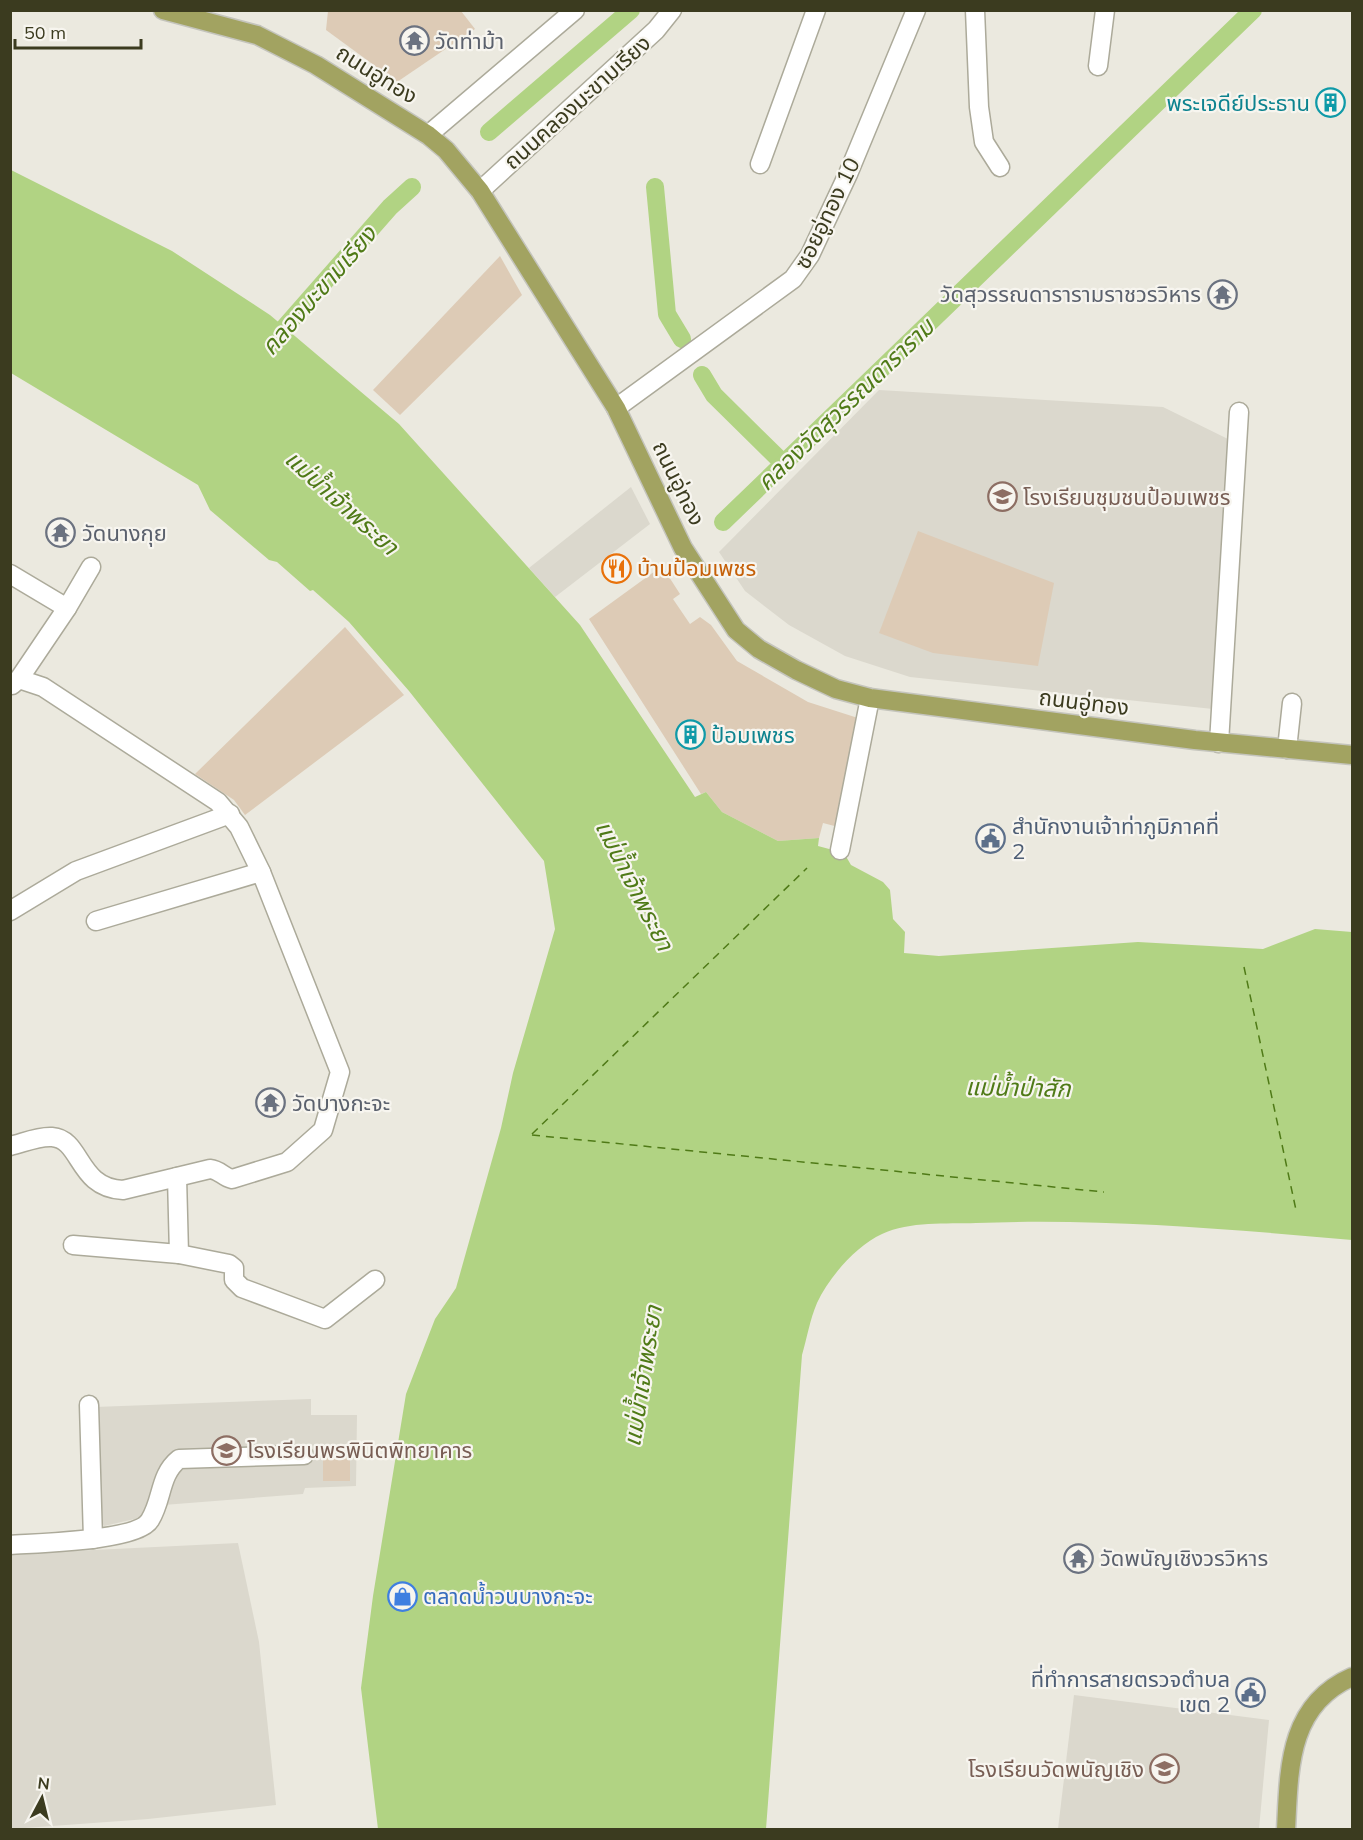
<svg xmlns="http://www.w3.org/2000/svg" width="1363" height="1840" font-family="Mulish,'Noto Sans Thai',sans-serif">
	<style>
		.built { fill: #dbd8cd }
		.green { fill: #ddcbb6 }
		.water { fill: #b1d383 }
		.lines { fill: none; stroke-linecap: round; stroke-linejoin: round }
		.canal { stroke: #b1d383; stroke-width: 18 }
		.ferry { stroke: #4f7a17; stroke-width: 1.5; stroke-dasharray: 8 6; stroke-linecap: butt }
		.minor-casing { stroke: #acaa9a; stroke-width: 21 }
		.major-casing { stroke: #c4c4bc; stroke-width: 21 }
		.minor { stroke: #fff; stroke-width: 18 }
		.major { stroke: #a2a361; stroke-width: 18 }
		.labels { text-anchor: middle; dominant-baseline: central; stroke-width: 4.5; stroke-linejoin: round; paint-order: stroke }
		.worship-label { font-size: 22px; fill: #5b616d; stroke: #f7f5ef; text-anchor: start }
		.street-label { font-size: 22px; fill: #3b3b1f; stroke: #f7f5ef }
		.culture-label { font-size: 22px; fill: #0d838f; stroke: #f7f5ef; text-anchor: end }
		.education-label { font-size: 22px; fill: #785e54; stroke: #f7f5ef; text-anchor: start }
		.food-label { font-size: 22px; fill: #c56008; stroke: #f7f5ef; text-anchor: start }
		.service-label { font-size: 22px; fill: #4e5e75; stroke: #f7f5ef; text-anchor: start }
		.shop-label { font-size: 22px; fill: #366cbe; stroke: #f7f5ef; text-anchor: start }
		.water-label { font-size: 24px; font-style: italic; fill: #4f7a17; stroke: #f7f5ef }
	</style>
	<rect width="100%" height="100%" fill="#ebe9df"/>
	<g class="built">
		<path d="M879 390 1163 407 1234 442 1213 709 910 677 845 656 789 625 745 591 719 552Z"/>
		<path d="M631 487 650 524 555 597 529 568Z"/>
		<path d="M311 1399V1415H357L356 1486 305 1488 303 1494 151 1506 139 1518 104 1526 98 1516 95 1407Z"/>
		<path d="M238 1543 259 1642 276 1805 148 1819 11 1829V1554Z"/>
		<path d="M1074 1695 1269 1720 1259 1829H1058Z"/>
	</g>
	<g class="green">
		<path d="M328 11H461L475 29 397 82 326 30Z"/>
		<path d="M500 256 522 295 400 415 373 390Z"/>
		<path d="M918 531 1054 583 1038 666 933 653 879 633Z"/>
		<path d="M662 566 680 594 673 599 690 624 700 617 711 625 737 661 808 702 861 719 842 828 823 823 819 838 778 841 722 812 706 792 701 794 589 619Z"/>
		<path d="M345 627 404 695 245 815 234 800 195 774Z"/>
		<rect x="323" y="1446" width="27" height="35"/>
	</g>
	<path class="water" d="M11 170 172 251 270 315 399 424 580 625 695 797 706 792 722 812 778 841 819 838 818 846 844 853 851 865 883 882 890 890 893 919 905 932 904 953 939 956 1138 942 1263 949 1315 929 1352 932V1240C1227 1229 1102 1218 976 1223 946 1224 910 1221 882 1234 856 1246 829 1277 817 1303 810 1319 807 1338 802 1355L766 1829H378L361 1688 373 1596 406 1394 435 1319 456 1288 501 1128 513 1073 555 929 544 861 409 691 349 622 313 590 310 591 277 562 269 560 210 510 198 485 11 373Z"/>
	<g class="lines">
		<g class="canal">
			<path d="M489 132 631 10"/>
			<path d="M655 187 667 314 682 339"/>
			<path d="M270 344 390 207 412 187"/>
			<path d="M702 375 714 395 783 463"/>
			<path d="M723 522 1253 10"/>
		</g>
		<g class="ferry">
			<path d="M1244 967 1296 1210"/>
			<path d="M532 1134 807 868"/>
			<path d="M532 1135 1104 1192"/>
		</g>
		<defs>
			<g id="minor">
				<path d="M975 10 979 107 984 142 1000 167"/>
				<path d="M1098 66 1105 10"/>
				<path d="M428 135 575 10"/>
				<path d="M760 164 816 10"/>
				<path d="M480 191 656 30 672 10"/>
				<path d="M616 408 793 279 810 255 848 174 916 10"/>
				<path d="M10 574 67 608"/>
				<path d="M12 685 19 679 67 608 91 567"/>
				<path d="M1219 743 1239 412"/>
				<path d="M1287 749 1292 703"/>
				<path d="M840 850 870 698"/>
				<path d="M10 911 76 871 230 814"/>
				<path d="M96 921 261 872"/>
				<path d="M10 1146C23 1143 38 1136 52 1137 82 1139 77 1188 123 1190L210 1169C220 1170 223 1177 232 1179L287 1162 323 1130 340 1072 261 872 239 827 218 802 43 687 19 679"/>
				<path d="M177 1177 179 1254 229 1264 234 1268V1280L242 1288 325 1319 375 1280"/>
				<path d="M73 1245 179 1254"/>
				<path d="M89 1405 93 1539"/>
				<path d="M10 1545C36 1543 138 1541 150 1520 163 1499 159 1475 179 1459L304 1455"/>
			</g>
			<g id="major">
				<path d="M163 10 257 35 316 65 428 135 446 150 480 191 616 408 683 548 736 630 759 649 796 670 836 689 870 698 1195 740 1352 755"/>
				<path d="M1286 1830C1289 1769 1288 1705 1352 1677"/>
			</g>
		</defs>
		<use href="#minor" class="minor-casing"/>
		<use href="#major" class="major-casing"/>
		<use href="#minor" class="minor"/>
		<use href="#major" class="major"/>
	</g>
	<defs>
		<symbol id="temple-ring" viewBox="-11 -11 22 22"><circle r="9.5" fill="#f7f5ef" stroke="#6b7280" stroke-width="1.5"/><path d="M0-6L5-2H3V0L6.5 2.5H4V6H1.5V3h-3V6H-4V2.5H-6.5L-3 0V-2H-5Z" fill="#6b7280"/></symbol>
		<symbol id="building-ring" viewBox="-11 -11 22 22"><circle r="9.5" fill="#f7f5ef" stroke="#0f9aa8" stroke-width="1.5"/><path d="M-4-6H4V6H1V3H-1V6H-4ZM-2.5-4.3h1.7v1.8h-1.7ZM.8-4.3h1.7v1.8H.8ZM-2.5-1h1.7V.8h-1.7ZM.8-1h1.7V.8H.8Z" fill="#0f9aa8"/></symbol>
		<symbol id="school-ring" viewBox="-11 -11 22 22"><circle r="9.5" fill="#f7f5ef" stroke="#8d6e63" stroke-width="1.5"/><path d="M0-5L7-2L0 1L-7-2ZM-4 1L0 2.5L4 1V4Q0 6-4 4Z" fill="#8d6e63"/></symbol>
		<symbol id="restaurant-ring" viewBox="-11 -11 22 22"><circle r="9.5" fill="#f7f5ef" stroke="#e8710a" stroke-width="1.5"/><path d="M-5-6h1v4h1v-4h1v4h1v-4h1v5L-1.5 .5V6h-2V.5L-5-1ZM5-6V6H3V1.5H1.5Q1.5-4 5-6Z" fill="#e8710a"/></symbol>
		<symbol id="civic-ring" viewBox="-11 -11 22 22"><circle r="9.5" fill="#f7f5ef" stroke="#5c6f8a" stroke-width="1.5"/><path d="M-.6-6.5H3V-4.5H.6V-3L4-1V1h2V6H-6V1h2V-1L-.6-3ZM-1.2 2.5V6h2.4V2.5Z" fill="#5c6f8a"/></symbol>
		<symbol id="shop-ring" viewBox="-11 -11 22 22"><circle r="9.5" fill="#f7f5ef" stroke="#3f7fe0" stroke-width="1.5"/><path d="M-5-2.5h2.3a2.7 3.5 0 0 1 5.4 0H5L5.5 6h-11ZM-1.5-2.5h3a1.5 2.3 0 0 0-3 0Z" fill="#3f7fe0"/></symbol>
	</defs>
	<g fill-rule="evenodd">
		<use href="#temple-ring" x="398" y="24" width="33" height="33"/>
		<use href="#building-ring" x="1314" y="86" width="33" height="33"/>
		<use href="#temple-ring" x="1206" y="278" width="33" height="33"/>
		<use href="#school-ring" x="986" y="480" width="33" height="33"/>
		<use href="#temple-ring" x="44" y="516" width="33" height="33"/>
		<use href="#restaurant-ring" x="600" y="552" width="33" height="33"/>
		<use href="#building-ring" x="674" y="718" width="33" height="33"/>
		<use href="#civic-ring" x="974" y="822" width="33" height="33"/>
		<use href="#temple-ring" x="254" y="1086" width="33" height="33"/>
		<use href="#school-ring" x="210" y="1434" width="33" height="33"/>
		<use href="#temple-ring" x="1062" y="1542" width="33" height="33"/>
		<use href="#shop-ring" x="386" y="1580" width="33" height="33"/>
		<use href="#civic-ring" x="1234" y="1676" width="33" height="33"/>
		<use href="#school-ring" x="1148" y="1752" width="33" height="33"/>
	</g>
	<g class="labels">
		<g class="worship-label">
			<text x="435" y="41">วัดท่าม้า</text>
			<text x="1201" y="294" text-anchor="end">วัดสุวรรณดารารามราชวรวิหาร</text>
			<text x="82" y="533">วัดนางกุย</text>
			<text x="292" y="1103">วัดบางกะจะ</text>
			<text x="1100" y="1558">วัดพนัญเชิงวรวิหาร</text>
		</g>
		<g class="street-label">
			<text transform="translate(377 74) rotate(32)">ถนนอู่ทอง</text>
			<text transform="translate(577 102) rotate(-42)">ถนนคลองมะขามเรียง</text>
			<text transform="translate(827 213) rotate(-64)">ซอยอู่ทอง 10</text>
			<text transform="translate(679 483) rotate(64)">ถนนอู่ทอง</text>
			<text transform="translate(1084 702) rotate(7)">ถนนอู่ทอง</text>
		</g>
		<g class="culture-label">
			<text x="1310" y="103">พระเจดีย์ประธาน</text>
			<text x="711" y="735" text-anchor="start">ป้อมเพชร</text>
		</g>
		<g class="education-label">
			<text x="1023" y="497">โรงเรียนชุมชนป้อมเพชร</text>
			<text x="247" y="1450">โรงเรียนพรพินิตพิทยาคาร</text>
			<text x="1144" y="1769" text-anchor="end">โรงเรียนวัดพนัญเชิง</text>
		</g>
		<g class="food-label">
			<text x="637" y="568">บ้านป้อมเพชร</text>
		</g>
		<g class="service-label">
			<text x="1012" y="826">สํานักงานเจ้าท่าภูมิภาคที่<tspan x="1012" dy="25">2</tspan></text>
			<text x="1230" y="1679" text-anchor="end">ที่ทำการสายตรวจตำบล<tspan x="1230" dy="25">เขต 2</tspan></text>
		</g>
		<g class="shop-label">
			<text x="423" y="1596">ตลาดน้ำวนบางกะจะ</text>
		</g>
		<g class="water-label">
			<text transform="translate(318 290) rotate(-49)">คลองมะขามเรียง</text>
			<text transform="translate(845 404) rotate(-44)">คลองวัดสุวรรณดาราราม</text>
			<text transform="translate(342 502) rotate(42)">แม่น้ำเจ้าพระยา</text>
			<text transform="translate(635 885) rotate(63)">แม่น้ำเจ้าพระยา</text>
			<text transform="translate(1018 1087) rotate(1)">แม่น้ำป่าสัก</text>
			<text transform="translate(642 1376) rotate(-81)">แม่น้ำเจ้าพระยา</text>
		</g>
	</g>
	<rect width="1363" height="1840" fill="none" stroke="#3b3b1f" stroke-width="24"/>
	<g transform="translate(42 1798) rotate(7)" stroke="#f7f5ef" stroke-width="4.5" paint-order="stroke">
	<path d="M0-4.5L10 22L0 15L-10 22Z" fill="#3b3b1f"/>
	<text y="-9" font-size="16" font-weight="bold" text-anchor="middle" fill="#3b3b1f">N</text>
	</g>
	<path d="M15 39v9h126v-9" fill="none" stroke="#3b3b1f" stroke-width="3"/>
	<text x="24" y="39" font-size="18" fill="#3b3b1f" stroke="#f7f5ef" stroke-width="4.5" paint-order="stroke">50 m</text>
</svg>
